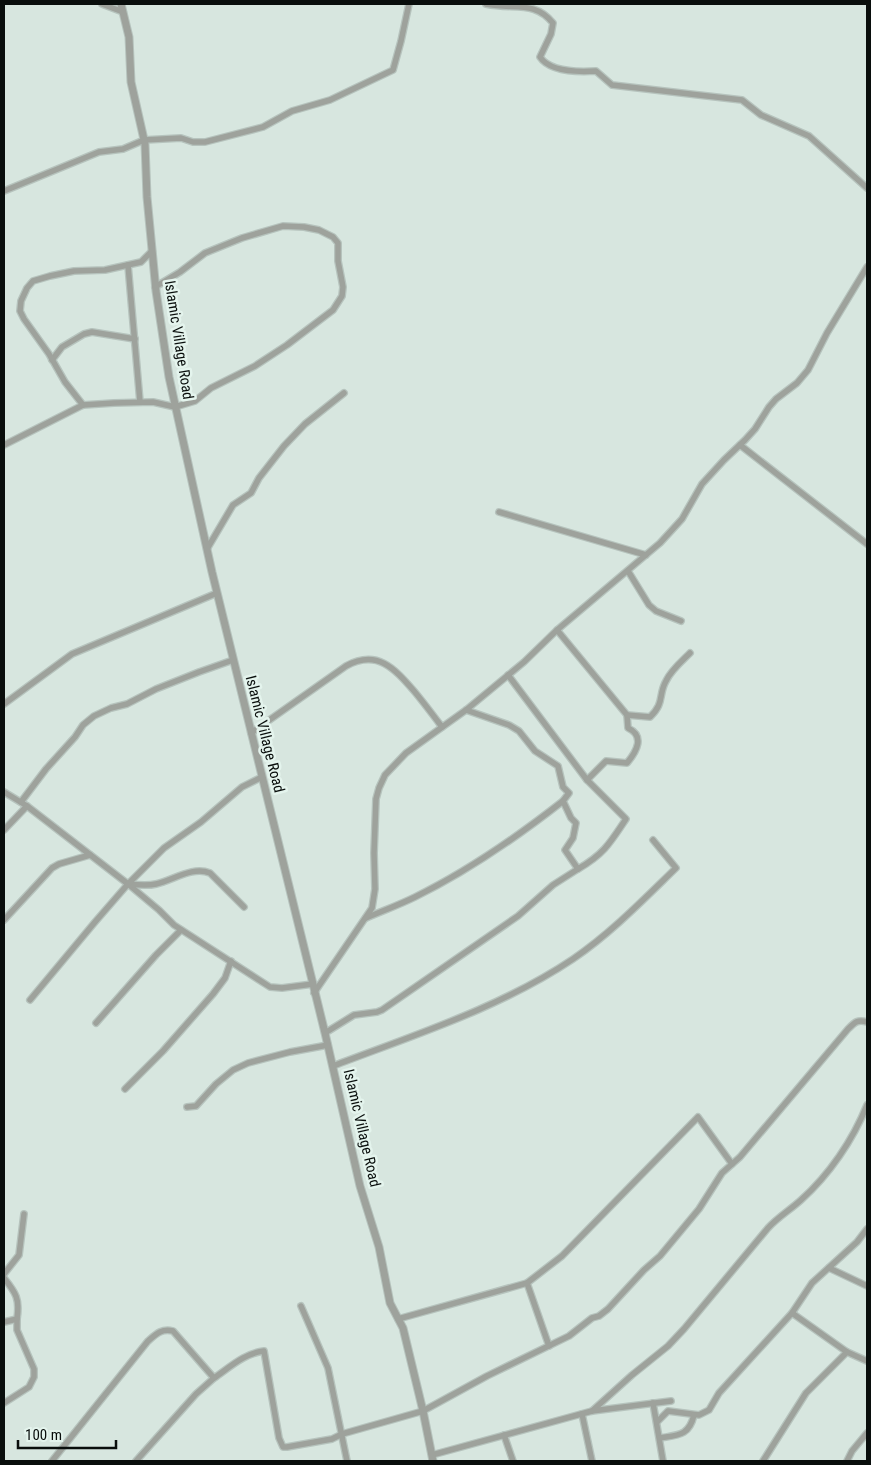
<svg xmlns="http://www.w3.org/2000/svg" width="871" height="1465" font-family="'Roboto Condensed',sans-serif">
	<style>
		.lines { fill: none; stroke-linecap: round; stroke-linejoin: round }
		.minor-casing { stroke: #b6c3bd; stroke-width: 8 }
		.tertiary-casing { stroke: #b6c3bd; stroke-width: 9 }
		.minor { stroke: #9ea29c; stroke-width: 5.5 }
		.tertiary { stroke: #9ea29c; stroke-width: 7 }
		.labels { text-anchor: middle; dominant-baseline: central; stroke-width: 5; stroke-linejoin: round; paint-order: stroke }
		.street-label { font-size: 15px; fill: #090e0c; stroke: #e4f4ed }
	</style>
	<rect width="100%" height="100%" fill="#d7e6df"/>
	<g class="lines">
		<defs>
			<g id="minor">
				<path d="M102 4 123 12"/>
				<path d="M486 4C515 10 534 0 553 23L551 34 540 57C550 72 580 72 596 71L612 85 742 100 761 115 809 136 867 188"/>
				<path d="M4 191 99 152 123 149 144 140 181 138 193 142H205L263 127 292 111 330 100 393 70 401 41 409 4"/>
				<path d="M128 265 140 402"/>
				<path d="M52 360 62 347 84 334 92 332 135 339"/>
				<path d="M83 405 65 382 49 354 24 319 20 311 21 301 27 288 33 281 50 276 74 271 105 270 141 262 152 251"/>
				<path d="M4 445 83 405 114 403 153 402 175 407 195 401 211 388 255 366 287 345 333 310 342 296 343 287 338 261V243L333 237 319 230 304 227 283 226 242 238 205 253 180 272 155 287"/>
				<path d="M740 445 867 544"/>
				<path d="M499 512 646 555"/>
				<path d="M207 549 233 505 251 493 259 478 284 446 305 424 344 393"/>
				<path d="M628 571 649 605 656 611 681 621"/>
				<path d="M508 675 587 780 606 761 627 763C637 751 645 736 628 728L627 715 557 630"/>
				<path d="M4 704 72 654 217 593"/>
				<path d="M627 715 650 717C665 703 658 695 666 681 671 670 682 661 690 653"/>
				<path d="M251 733 346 666C377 649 394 668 414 691 424 703 433 715 442 727"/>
				<path d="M4 792 27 806 128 884 159 910 174 925 270 987 282 988 313 984"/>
				<path d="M21 802 46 769 75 737 83 725 94 716 111 708 127 704 156 689 199 672 233 660"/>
				<path d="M4 830 27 806"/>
				<path d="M578 869C604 854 610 843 626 819L587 780"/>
				<path d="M128 884C137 885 148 886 156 884 174 880 192 866 210 873L244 907"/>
				<path d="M366 918C382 911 399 905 415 897 468 871 517 837 563 801"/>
				<path d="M4 920 52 868 59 864 90 855"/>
				<path d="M314 993 372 908 375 889 374 853 376 799 379 788 385 775 406 753 466 710 524 662 557 630 660 543 682 519 702 484 724 460 745 440 755 429 769 407 776 399 797 383 808 370 827 333 867 267"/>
				<path d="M30 1000 95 922 128 884 164 848 201 822 242 787 262 777"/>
				<path d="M96 1023 156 955 181 930"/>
				<path d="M325 1033 354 1015 377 1012 382 1010 518 916 553 885 578 869 565 850 573 838 576 823 571 818 563 801 569 793 563 787 558 766 535 751 519 731 509 725 466 710"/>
				<path d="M333 1066C414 1035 500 1008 573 959 611 933 643 900 676 868L653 840"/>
				<path d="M125 1089 163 1051 213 994 225 978 231 961"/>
				<path d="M187 1107 196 1106 216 1084 233 1070 248 1063 290 1052 328 1045"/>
				<path d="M829 1268 867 1286"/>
				<path d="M4 1274 19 1255 24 1214"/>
				<path d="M4 1278C16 1293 20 1299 17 1319L4 1322"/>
				<path d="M527 1283 549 1346"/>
				<path d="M301 1306 328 1368 347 1461"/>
				<path d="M792 1313 847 1352 867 1361"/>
				<path d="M398 1319 527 1283 562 1256 698 1117 732 1164"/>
				<path d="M4 1403 29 1387 34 1377V1369L17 1330V1319"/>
				<path d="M653 1403 663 1461"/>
				<path d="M592 1411 632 1375 668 1346 684 1329 768 1228C778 1217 790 1210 801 1200 829 1175 853 1140 867 1105"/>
				<path d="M582 1414 592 1461"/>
				<path d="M657 1422 668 1411 699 1415 709 1410 719 1393 792 1313 812 1283 857 1242 867 1229"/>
				<path d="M504 1435 513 1461"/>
				<path d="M660 1438C678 1435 689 1436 694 1415"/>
				<path d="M432 1455 592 1411 671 1401"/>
				<path d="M52 1461 148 1341C156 1334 162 1328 173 1331L214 1378C230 1367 245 1353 264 1351L279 1438 283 1447H287L332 1439 342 1434 423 1411 487 1376 569 1336 592 1318 599 1316 608 1309 644 1270 660 1256 699 1209 722 1173 740 1157 848 1029C855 1022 858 1019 867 1022"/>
				<path d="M136 1461 196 1394 214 1378"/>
				<path d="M763 1461 806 1393 847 1352"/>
				<path d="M847 1461 852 1451 867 1433"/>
			</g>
			<path id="tertiary" d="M121 4 129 37 131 82 145 144 147 197 156 291 169 377 212 572 325 1033 360 1186 379 1247 390 1303 403 1328 423 1411 433 1461"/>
		</defs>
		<use href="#minor" class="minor-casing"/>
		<use href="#tertiary" class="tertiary-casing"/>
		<use href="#minor" class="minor"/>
		<use href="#tertiary" class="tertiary"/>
	</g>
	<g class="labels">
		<g class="street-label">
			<text transform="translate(179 340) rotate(81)">Islamic Village Road</text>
			<text transform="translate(265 734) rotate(76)">Islamic Village Road</text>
			<text transform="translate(362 1128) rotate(77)">Islamic Village Road</text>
		</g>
	</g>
	<rect width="871" height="1465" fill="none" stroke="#090e0c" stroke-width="10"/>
	<path d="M18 1440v8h98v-8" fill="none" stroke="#090e0c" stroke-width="2.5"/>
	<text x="25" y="1440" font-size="15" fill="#090e0c" stroke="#e4f4ed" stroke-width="4" paint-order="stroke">100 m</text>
</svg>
